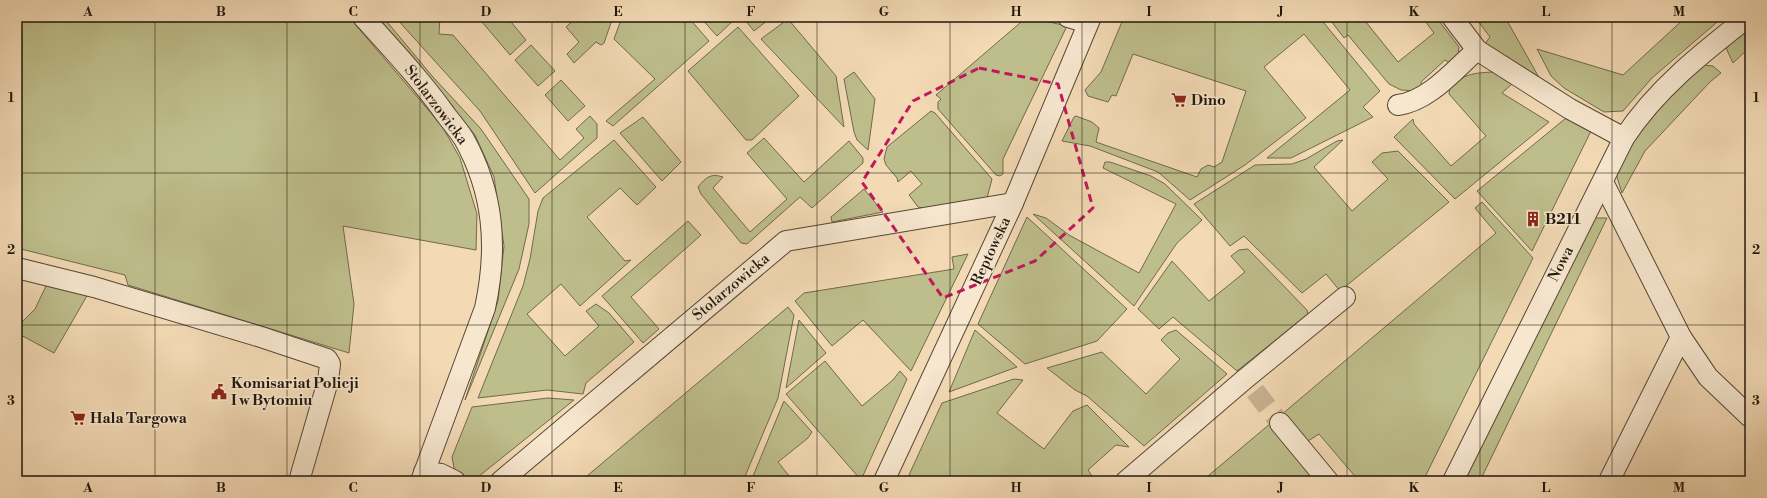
<svg xmlns="http://www.w3.org/2000/svg" width="1767" height="498" font-family="'Libre Bodoni',serif">
	<style>
		.green { fill: #bebe8c; stroke: #6f6a4b }
		.lines { fill: none; stroke-linecap: round; stroke-linejoin: round }
		.minor-tunnel { stroke: #c9b393; stroke-width: 20; stroke-dasharray: 20 10; stroke-linecap: butt }
		.minor-casing { stroke: #554735; stroke-width: 22 }
		.minor { stroke: #f7e7cf; stroke-width: 20 }
		.marked { fill: none; stroke: #c2185b; stroke-width: 3; stroke-dasharray: 8 5; stroke-linejoin: round }
		.grid { fill: none; stroke: #20160a; stroke-width: 1; stroke-opacity: 0.55 }
		.labels { text-anchor: middle; dominant-baseline: central; stroke-width: 3; stroke-linejoin: round; paint-order: stroke }
		.poi-label { font-size: 15px; font-weight: bold; fill: #20160a; stroke: #f7e7cf; text-anchor: start }
		.street-label { font-size: 15px; fill: #20160a; stroke: #f7e7cf }
		.neatline { fill: none; stroke: #20160a; stroke-width: 1.5 }
		.grid-label { font-size: 13px; text-anchor: middle; font-weight: bold; fill: #20160a }
	</style>
	<rect width="100%" height="100%" fill="#f3dab5"/>
	<filter id="stains"><feTurbulence type="fractalNoise" baseFrequency=".005" numOctaves="4"/><feColorMatrix values="0 0 0 0 .2 0 0 0 0 .09 0 0 0 0 .02 0 0 0 .5 -.17"/></filter>
	<radialGradient id="worn" r=".72"><stop offset=".6" stop-color="#630" stop-opacity="0"/><stop offset="1" stop-color="#630" stop-opacity=".3"/></radialGradient>
	<g class="green">
		<path d="M17 17H349L442 126 460 158 477 214 476 250 343 226 354 304 349 353 128 285 125 275 17 248Z"/>
		<path d="M376 17H383L433 77 481 129 529 199V224L519 269 465 400 498 301 504 246 494 177 475 135 430 79Z"/>
		<path d="M395 17H440L439 34 453 35 560 160 584 138 576 129 590 116 597 124V138L535 193 480 111Z"/>
		<path d="M487 17H507L526 40 510 55 482 22Z"/>
		<path d="M577 17H613L604 43 601 45 596 42 574 63 567 54 579 42 566 27Z"/>
		<path d="M622 17H688L709 41 613 126 606 121 655 79 614 39Z"/>
		<path d="M700 17H737L717 36Z"/>
		<path d="M746 17H772L754 31 745 20Z"/>
		<path d="M1027 17 1067 26 1003 159V174L1000 176 996 175 938 109V102L941 99 936 95Z"/>
		<path d="M1124 17H1319L1380 91 1363 107 1373 117 1291 158H1267L1350 90 1304 34 1264 67 1306 118 1245 165 1190 200 1158 172 1090 146 1062 141 1074 117 1076 116 1092 122 1099 128 1096 142 1197 177 1201 169 1208 165 1214 167 1222 162 1246 91 1133 54 1116 96 1112 95 1108 102 1088 96 1085 90 1101 72Z"/>
		<path d="M1328 17H1362L1398 62 1434 33 1422 17H1436L1459 47 1458 55 1451 64 1445 60 1421 82 1422 87 1415 91 1401 90 1389 84 1348 35 1344 38Z"/>
		<path d="M1475 17H1505L1541 81 1484 45 1490 37Z"/>
		<path d="M1686 17H1723L1652 78 1623 111 1604 112 1564 88 1551 76 1537 49 1623 75Z"/>
		<path d="M788 19 836 76 844 127 761 39Z"/>
		<path d="M738 27 799 96 752 140H746L688 71Z"/>
		<path d="M1750 28V47L1733 63 1726 48Z"/>
		<path d="M531 45 555 71 538 86 515 60Z"/>
		<path d="M1703 65 1713 66 1721 73 1710 82 1645 151 1622 193 1615 171 1647 121Z"/>
		<path d="M854 72 875 99 868 150 857 140 854 132 844 79Z"/>
		<path d="M1493 72 1512 84 1502 93 1549 122 1455 199 1394 137 1413 119 1414 124 1451 166 1486 136 1449 94 1450 87C1465 74 1472 73 1493 72Z"/>
		<path d="M561 80 585 106 568 121 545 95Z"/>
		<path d="M931 111 935 113 992 179 987 198 927 209 918 207 909 195 922 184 911 171 898 182 897 178 886 165 884 159 887 147Z"/>
		<path d="M643 117 681 162 662 181 620 133Z"/>
		<path d="M1566 118 1575 121 1591 131 1532 251 1477 191Z"/>
		<path d="M764 138 804 182 849 141 863 158V163L812 208 800 197 747 244 741 243 701 194 698 187C706 177 711 173 723 177L713 188 750 232 787 199 747 153Z"/>
		<path d="M614 140 656 187 637 205 620 188 587 217 625 261 631 260 580 306 561 284 527 314 565 356 599 326 586 311 596 304 609 313 634 342 586 383 583 394 547 390 478 398 523 286 530 259 538 211 543 198Z"/>
		<path d="M1343 140 1314 167 1352 211 1388 179 1372 162 1382 153 1398 151 1449 202 1340 291 1326 274 1302 293 1244 236 1230 246 1194 204 1255 165 1292 164 1306 159 1337 141Z"/>
		<path d="M1105 162H1110L1151 176 1165 184 1202 220 1177 243 1134 306 1033 214 1046 218 1069 235 1139 273 1176 204 1103 168Z"/>
		<path d="M864 189 883 212 832 222 831 217Z"/>
		<path d="M1482 202 1533 258 1423 481H1359L1319 434 1305 443 1281 415 1496 233 1475 208Z"/>
		<path d="M1027 217 1127 309 1097 341 1025 364 978 324Z"/>
		<path d="M1595 218H1607L1480 481H1464Z"/>
		<path d="M688 221 701 235 631 297 659 329 643 343 602 296Z"/>
		<path d="M1248 249 1307 310 1308 314 1237 371 1173 317 1159 329 1138 309 1172 261 1209 301 1245 272 1231 256 1239 250Z"/>
		<path d="M968 254 911 371 863 320 832 346 795 301 804 293 954 269 952 257Z"/>
		<path d="M47 284 88 294 54 353 17 333V327L35 309Z"/>
		<path d="M788 307 794 315 778 398 743 481H581Z"/>
		<path d="M799 320 826 353 786 388Z"/>
		<path d="M975 330 1017 367 949 392Z"/>
		<path d="M1176 330 1227 374 1144 446 1087 396 1075 390 1047 368 1102 352 1146 394 1180 359 1161 340 1168 333Z"/>
		<path d="M825 361 862 406 893 380 900 371 907 379 861 480 786 394Z"/>
		<path d="M1014 379 1023 380 997 413 1044 449 1073 411 1087 405 1129 447 1116 445 1088 470 1095 481H931L920 480 909 475 942 403Z"/>
		<path d="M548 398 574 400 473 481 463 479 455 473 452 457 472 407Z"/>
		<path d="M784 401 812 432 808 438 778 462 793 481H751Z"/>
		<path d="M1271 423 1313 478 1311 481H1202Z"/>
	</g>
	<g class="lines">
		<path class="minor-tunnel" d="M1255 391 1280 423"/>
		<defs>
			<g id="minor">
				<path d="M363 17C392 49 421 80 446 115 452 123 459 131 464 139 494 193 498 248 485 308L421 481"/>
				<path d="M1068 17 1088 23"/>
				<path d="M1452 17 1477 50"/>
				<path d="M1398 105C1429 101 1454 70 1477 50L1570 109 1624 138"/>
				<path d="M1603 182 1681 337 1609 481"/>
				<path d="M17 268 94 287 261 337 327 359 330 364 328 381 299 481"/>
				<path d="M1681 337 1708 377 1750 417"/>
				<path d="M1280 423 1328 481"/>
				<path d="M424 472 441 474 455 481"/>
				<path d="M501 481 786 241 1013 203"/>
				<path d="M884 481 1013 203 1091 17"/>
				<path d="M1126 481 1245 379 1345 297"/>
				<path d="M1453 481 1624 138C1656 89 1702 53 1748 17"/>
			</g>
		</defs>
		<use href="#minor" class="minor-casing"/>
		<use href="#minor" class="minor"/>
	</g>
	<path class="marked" d="M979 68 1058 84 1093 208 1035 261 943 298 862 182 913 101Z"/>
	<path class="grid" d="M155 17V481M287 17V481M420 17V481M552 17V481M685 17V481M817 17V481M950 17V481M1082 17V481M1215 17V481M1347 17V481M1480 17V481M1612 17V481M17 173H1750M17 325H1750"/>
	<defs>
		<symbol id="supermarket-bare" viewBox="-9 -9 18 18"><path d="M-6-5.5h2.5l.6 2H6L4.5 2H-2.5L-4.4-4H-6ZM-1.5 3.2a1.3 1.3 0 1 0 .1 0ZM3 3.2a1.3 1.3 0 1 0 .1 0Z" fill="#8f2418" stroke="#f7e7cf" stroke-width="2.5" paint-order="stroke"/></symbol>
		<symbol id="building-bare" viewBox="-9 -9 18 18"><path d="M-4-6H4V6H1V3H-1V6H-4ZM-2.5-4.3h1.7v1.8h-1.7ZM.8-4.3h1.7v1.8H.8ZM-2.5-1h1.7V.8h-1.7ZM.8-1h1.7V.8H.8Z" fill="#8f2418" stroke="#f7e7cf" stroke-width="2.5" paint-order="stroke"/></symbol>
		<symbol id="civic-bare" viewBox="-9 -9 18 18"><path d="M-.6-6.5H3V-4.5H.6V-3L4-1V1h2V6H-6V1h2V-1L-.6-3ZM-1.2 2.5V6h2.4V2.5Z" fill="#8f2418" stroke="#f7e7cf" stroke-width="2.5" paint-order="stroke"/></symbol>
	</defs>
	<g fill-rule="evenodd">
		<use href="#supermarket-bare" x="1168" y="89" width="22" height="22"/>
		<use href="#building-bare" x="1522" y="208" width="22" height="22"/>
		<use href="#civic-bare" x="208" y="381" width="22" height="22"/>
		<use href="#supermarket-bare" x="67" y="407" width="22" height="22"/>
	</g>
	<g class="labels">
		<g class="poi-label">
			<text x="1191" y="100">Dino</text>
			<text x="1545" y="219">B211</text>
			<text x="231" y="383">Komisariat Policji<tspan x="231" dy="17">I w Bytomiu</tspan></text>
			<text x="90" y="418">Hala Targowa</text>
		</g>
		<g class="street-label">
			<text transform="translate(436 105) rotate(53)">Stolarzowicka</text>
			<text transform="translate(991 251) rotate(-65)">Reptowska</text>
			<text transform="translate(1561 264) rotate(-63)">Nowa</text>
			<text transform="translate(731 287) rotate(-40)">Stolarzowicka</text>
		</g>
	</g>
	<rect width="1767" height="498" fill="none" stroke="#f3dab5" stroke-width="44"/>
	<rect x="22" y="22" width="1723" height="454" class="neatline"/>
	<g class="grid-label">
		<text x="88" y="16">A</text>
		<text x="221" y="16">B</text>
		<text x="353" y="16">C</text>
		<text x="486" y="16">D</text>
		<text x="618" y="16">E</text>
		<text x="751" y="16">F</text>
		<text x="884" y="16">G</text>
		<text x="1016" y="16">H</text>
		<text x="1149" y="16">I</text>
		<text x="1281" y="16">J</text>
		<text x="1414" y="16">K</text>
		<text x="1546" y="16">L</text>
		<text x="1679" y="16">M</text>
		<text x="11" y="102">1</text>
		<text x="1756" y="102">1</text>
		<text x="11" y="254">2</text>
		<text x="1756" y="254">2</text>
		<text x="11" y="405">3</text>
		<text x="1756" y="405">3</text>
		<text x="88" y="492">A</text>
		<text x="221" y="492">B</text>
		<text x="353" y="492">C</text>
		<text x="486" y="492">D</text>
		<text x="618" y="492">E</text>
		<text x="751" y="492">F</text>
		<text x="884" y="492">G</text>
		<text x="1016" y="492">H</text>
		<text x="1149" y="492">I</text>
		<text x="1281" y="492">J</text>
		<text x="1414" y="492">K</text>
		<text x="1546" y="492">L</text>
		<text x="1679" y="492">M</text>
	</g>
	<rect width="100%" height="100%" filter="url(#stains)"/>
	<rect width="100%" height="100%" fill="url(#worn)"/>
</svg>
